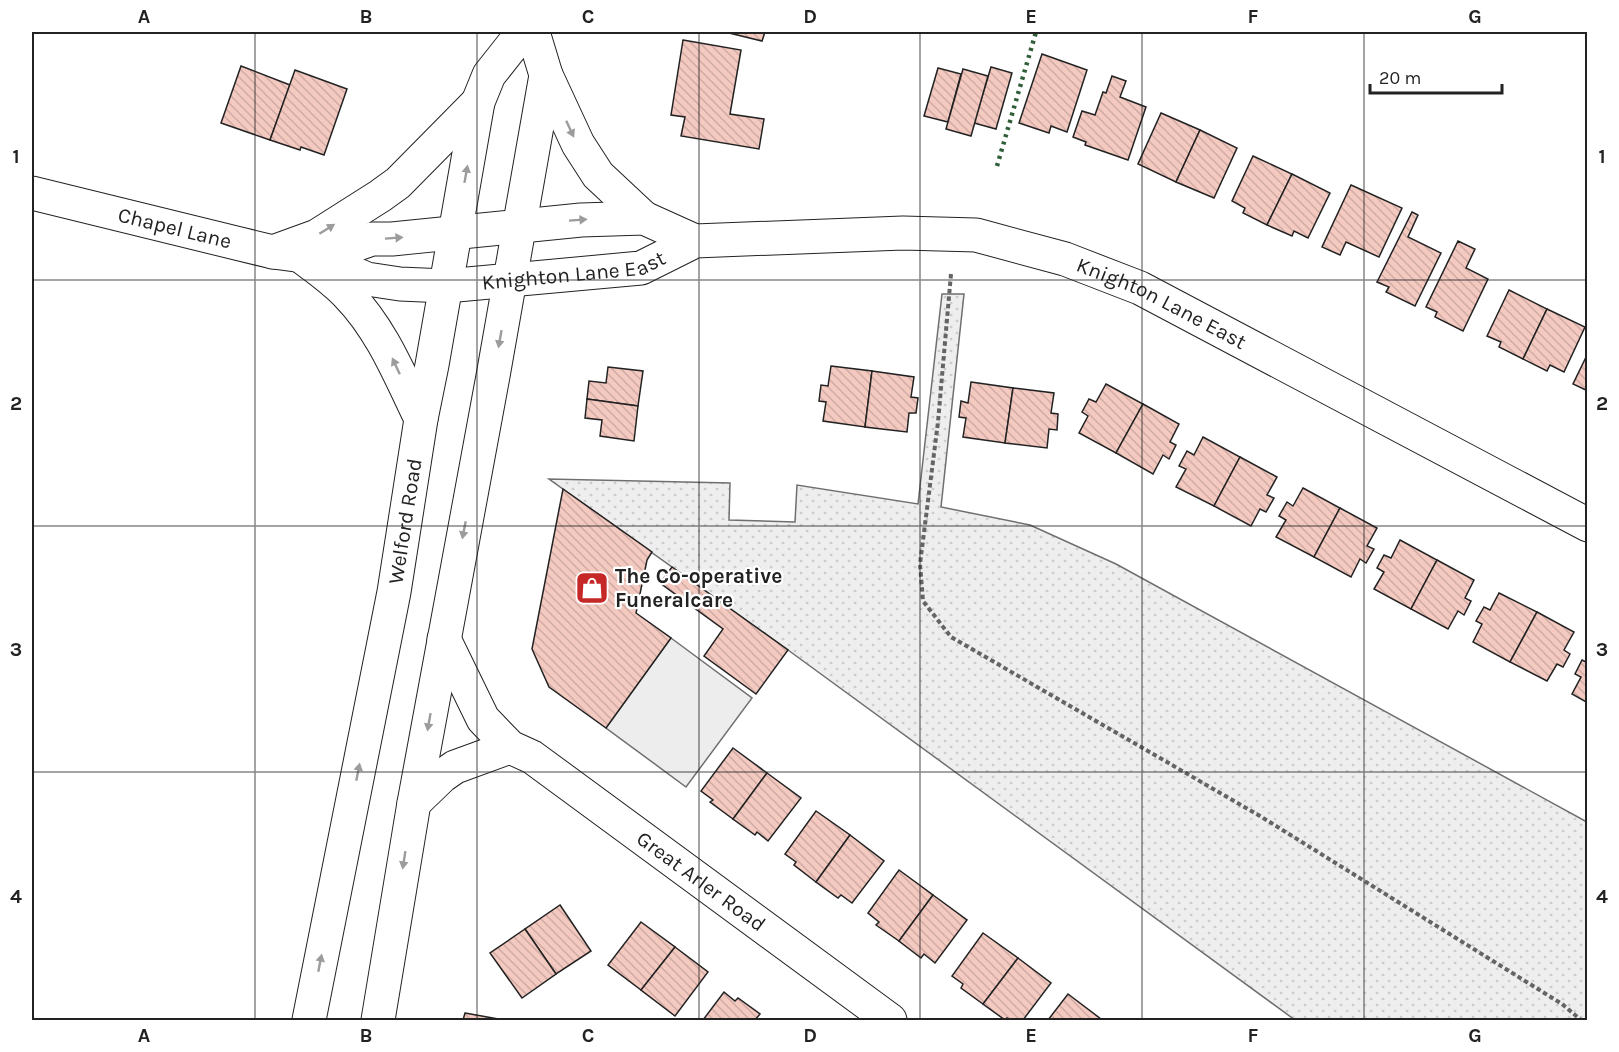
<svg xmlns="http://www.w3.org/2000/svg" width="1619" height="1052" font-family="Karla,sans-serif">
	<style>
		.green { fill: url(#green-dots); stroke: #6f6f6f; stroke-width: 1.5 }
		.parking { fill: #ededed; stroke: #6f6f6f; stroke-width: 1.5 }
		.building { fill: url(#building-back-hatch); stroke: #222; stroke-width: 1.5 }
		.lines { fill: none; stroke-linecap: round; stroke-linejoin: round }
		.minor-casing { stroke: #222; stroke-width: 35 }
		.tertiary-casing { stroke: #222; stroke-width: 35 }
		.primary-casing { stroke: #222; stroke-width: 35 }
		.path { stroke: #646464; stroke-width: 4; stroke-dasharray: 4.5 3; stroke-linecap: butt }
		.minor { stroke: #fff; stroke-width: 33 }
		.tertiary { stroke: #fff; stroke-width: 33 }
		.primary { stroke: #fff; stroke-width: 33 }
		.hedge { stroke: #2f5e38; stroke-width: 4.5; stroke-dasharray: 3 4.5; stroke-linecap: butt }
		.oneway { fill: #9c9c9c }
		.grid { fill: none; stroke: #222; stroke-width: 1.5; stroke-opacity: 0.55 }
		.labels { text-anchor: middle; dominant-baseline: central; stroke-width: 4.5; stroke-linejoin: round; paint-order: stroke }
		.street-label { font-size: 21px; fill: #222; stroke: #fff }
		.poi-label { font-size: 21px; font-weight: bold; fill: #222; stroke: #fff; text-anchor: start }
		.neatline { fill: none; stroke: #222; stroke-width: 2 }
		.grid-label { font-size: 20px; text-anchor: middle; font-weight: bold; fill: #222 }
	</style>
	<defs>
		<pattern id="green-dots" width="8" height="8" patternUnits="userSpaceOnUse" patternTransform="scale(1.5)"><rect width="8" height="8" fill="#eee"/><path d="M2 2h.1M6 6h.1" fill="none" stroke="#ccc" stroke-width="1.8" stroke-linecap="round"/></pattern>
		<pattern id="building-back-hatch" width="6" height="6" patternUnits="userSpaceOnUse" patternTransform="scale(1.5)"><rect width="6" height="6" fill="#f3c9c0"/><path d="M-1 5l2 2M0 0l6 6M5-1l2 2" fill="none" stroke="#d0aca5"/></pattern>
	</defs>
	<rect width="100%" height="100%" fill="#fff"/>
	<path class="green" d="M942 294H964L941 507 1030 525 1116 564 1587 822V1020H1295L788 650 549 479 730 483 729 520 795 522 797 485 918 504Z"/>
	<path class="parking" d="M671 638 752 698 686 787 606 728Z"/>
	<g class="building">
		<path d="M725 32H765L762 41Z"/>
		<path d="M683 40 741 50 730 114 764 119 759 149 681 136 685 117 671 115Z"/>
		<path d="M1042 54 1087 70 1067 132 1051 126 1049 133 1019 123Z"/>
		<path d="M241 66 290 85 270 140 221 123Z"/>
		<path d="M991 67 1012 73 996 129 974 123Z"/>
		<path d="M938 68 961 74 948 122 924 116Z"/>
		<path d="M963 69 988 76 971 136 946 129Z"/>
		<path d="M295 70 347 89 324 155 301 147 300 150 270 140Z"/>
		<path d="M1112 76 1126 81 1120 97 1146 107 1128 160 1085 145 1086 142 1073 137 1082 111 1095 115 1103 92 1106 93Z"/>
		<path d="M1161 113 1200 130 1176 182 1138 164Z"/>
		<path d="M1200 130 1237 148 1214 198 1176 182Z"/>
		<path d="M1253 156 1292 174 1267 225 1243 213 1245 208 1232 201Z"/>
		<path d="M1292 174 1330 193 1308 238 1294 231 1292 236 1267 225Z"/>
		<path d="M1351 185 1402 208 1379 257 1346 242 1340 255 1322 247Z"/>
		<path d="M1412 212 1418 215 1408 237 1441 253 1415 306 1386 292 1389 287 1377 282Z"/>
		<path d="M1458 241 1475 249 1466 268 1488 279 1463 331 1435 317 1437 312 1426 307Z"/>
		<path d="M1509 290 1547 309 1523 359 1499 347 1501 342 1487 336Z"/>
		<path d="M1547 309 1585 327 1564 372 1550 365 1547 371 1523 359Z"/>
		<path d="M1588 353V391L1573 384Z"/>
		<path d="M831 366 872 371 865 427 823 421 826 402 819 401 821 385 828 386Z"/>
		<path d="M608 367 643 371 638 406 587 399 589 381 606 383Z"/>
		<path d="M872 371 914 377 911 397 918 398 916 413H909L907 432 865 427Z"/>
		<path d="M971 382 1013 388 1005 443 963 437 966 418 959 417 961 401 968 403Z"/>
		<path d="M1106 384 1143 404 1116 453 1079 433 1088 416 1082 412 1089 399 1096 402Z"/>
		<path d="M1013 388 1054 393 1051 413 1058 414 1057 430 1049 429 1047 448 1005 443Z"/>
		<path d="M587 399 638 406 634 441 600 436 602 420 585 418Z"/>
		<path d="M1143 404 1179 424 1170 442 1176 445 1169 459 1163 455 1153 474 1116 453Z"/>
		<path d="M1203 437 1240 457 1214 506 1176 487 1186 469 1179 466 1187 451 1194 455Z"/>
		<path d="M1240 457 1277 477 1267 495 1274 498 1266 512 1260 509 1251 526 1214 506Z"/>
		<path d="M1303 488 1340 508 1314 557 1276 537 1286 520 1279 516 1287 502 1293 506Z"/>
		<path d="M563 489 652 552 647 560 636 613 671 638 606 728 549 687 532 649Z"/>
		<path d="M1340 508 1377 528 1367 546 1374 549 1366 563 1360 559 1351 577 1314 557Z"/>
		<path d="M1400 540 1437 560 1411 609 1374 589 1384 572 1377 568 1384 555 1391 558Z"/>
		<path d="M1437 560 1474 580 1465 598 1471 601 1464 615 1458 611 1448 629 1411 609Z"/>
		<path d="M672 567 788 650 756 694 704 656 723 629 660 583Z"/>
		<path d="M1499 593 1537 612 1510 662 1473 642 1482 624 1476 621 1484 607 1490 610Z"/>
		<path d="M1537 612 1574 632 1564 650 1570 654 1563 667 1557 664 1547 681 1510 662Z"/>
		<path d="M1582 660 1588 663V703L1572 694 1581 677 1575 674Z"/>
		<path d="M733 748 767 773 733 819 710 802 713 800 701 791Z"/>
		<path d="M767 773 801 798 768 841 757 832 755 835 733 819Z"/>
		<path d="M816 811 850 835 816 882 794 865 796 862 785 854Z"/>
		<path d="M850 835 884 861 852 903 841 895 838 898 816 882Z"/>
		<path d="M899 870 933 895 899 941 876 925 879 922 868 913Z"/>
		<path d="M933 895 967 920 935 963 924 954 921 958 899 941Z"/>
		<path d="M560 905 591 951 556 974 525 929Z"/>
		<path d="M641 922 675 947 641 990 608 965Z"/>
		<path d="M525 929 556 974 522 998 490 953Z"/>
		<path d="M983 933 1018 958 983 1004 961 988 963 984 952 976Z"/>
		<path d="M675 947 708 972 675 1016 641 990Z"/>
		<path d="M1018 958 1051 983 1023 1020H1011L1007 1018 1005 1020 983 1004Z"/>
		<path d="M724 992 735 1001 738 998 760 1014 755 1020H703Z"/>
		<path d="M1068 994 1101 1019 1100 1020H1048Z"/>
		<path d="M465 1013 504 1020H463Z"/>
	</g>
	<g class="lines">
		<defs>
			<g id="minor">
				<path id="s1" d="M444 639 483 719 510 747 532 757 890 1020"/>
				<path d="M414 803 442 776 455 767 510 747"/>
			</g>
			<g id="tertiary">
				<path id="s2" d="M32 193 240 244 273 252 318 258 367 279 400 284 446 286 641 268 695 241 903 233 976 235 1065 259 1140 288 1588 525"/>
				<path d="M318 258 372 239H392L581 220 644 218 695 241"/>
			</g>
			<g id="primary">
				<path d="M546 75 578 144 598 175 644 218"/>
				<path d="M273 252 317 236 380 196 398 183 478 102"/>
				<path d="M301 256C316 268 334 280 348 295 382 330 400 376 421 419"/>
				<path id="s3" d="M309 1020 394 592 421 419 432 365 478 102 489 75 523 32"/>
				<path d="M378 1020 414 803 493 376 546 75 533 32"/>
			</g>
		</defs>
		<use href="#minor" class="minor-casing"/>
		<use href="#tertiary" class="tertiary-casing"/>
		<use href="#primary" class="primary-casing"/>
		<path class="path" d="M951 274 938 422 920 564 923 601 951 637 1260 816 1562 1004 1581 1020"/>
		<use href="#minor" class="minor"/>
		<use href="#tertiary" class="tertiary"/>
		<use href="#primary" class="primary"/>
		<path class="hedge" d="M997 166 1036 32"/>
	</g>
	<defs><path id="oneway-solid" d="M-6-.8H1V-3.2L6.5 0L1 3.2V.8H-6Z" transform="scale(1.5)"/></defs>
	<g class="oneway">
		<use href="#oneway-solid" transform="translate(570 129) rotate(65)"/>
		<use href="#oneway-solid" transform="translate(466 174) rotate(-80)"/>
		<use href="#oneway-solid" transform="translate(578 220) rotate(-4)"/>
		<use href="#oneway-solid" transform="translate(327 229) rotate(-32)"/>
		<use href="#oneway-solid" transform="translate(394 238) rotate(-4)"/>
		<use href="#oneway-solid" transform="translate(500 339) rotate(100)"/>
		<use href="#oneway-solid" transform="translate(396 366) rotate(-115)"/>
		<use href="#oneway-solid" transform="translate(464 530) rotate(101)"/>
		<use href="#oneway-solid" transform="translate(429 722) rotate(100)"/>
		<use href="#oneway-solid" transform="translate(358 772) rotate(-79)"/>
		<use href="#oneway-solid" transform="translate(404 860) rotate(99)"/>
		<use href="#oneway-solid" transform="translate(320 963) rotate(-79)"/>
	</g>
	<path class="grid" d="M255 32V1020M477 32V1020M699 32V1020M920 32V1020M1142 32V1020M1364 32V1020M32 280H1588M32 526H1588M32 772H1588"/>
	<defs>
		<symbol id="shop-square" viewBox="-11 -11 22 22"><rect x="-9" y="-9" width="18" height="18" rx="4" fill="#c62828" stroke="#fff"/><path d="M-5-2.5h2.3a2.7 3.5 0 0 1 5.4 0H5L5.5 6h-11ZM-1.5-2.5h3a1.5 2.3 0 0 0-3 0Z" fill="#fff"/></symbol>
	</defs>
	<g fill-rule="evenodd">
		<use href="#shop-square" x="573" y="569" width="38" height="38"/>
	</g>
	<g class="labels">
		<g class="street-label">
			<text stroke="none"><textPath href="#s2" startOffset="147">Chapel Lane</textPath></text>
			<text stroke="none"><textPath href="#s2" startOffset="555">Knighton Lane East</textPath></text>
			<text stroke="none"><textPath href="#s2" startOffset="1162">Knighton Lane East</textPath></text>
			<text stroke="none"><textPath href="#s3" startOffset="508">Welford Road</textPath></text>
			<text stroke="none"><textPath href="#s1" startOffset="362">Great Arler Road</textPath></text>
		</g>
		<g class="poi-label">
			<text x="615" y="576">The Co-operative<tspan x="615" dy="24">Funeralcare</tspan></text>
		</g>
	</g>
	<rect width="1619" height="1052" fill="none" stroke="#ffffff" stroke-width="66"/>
	<path d="M1370 84v9h132v-9" fill="none" stroke="#222222" stroke-width="3"/>
	<text x="1379" y="84" font-size="18" fill="#222222" stroke="#ffffff" stroke-width="4.5" paint-order="stroke">20 m</text>
	<rect x="33" y="33" width="1553" height="986" class="neatline"/>
	<g class="grid-label">
		<text x="144" y="23">A</text>
		<text x="366" y="23">B</text>
		<text x="588" y="23">C</text>
		<text x="810" y="23">D</text>
		<text x="1031" y="23">E</text>
		<text x="1253" y="23">F</text>
		<text x="1475" y="23">G</text>
		<text x="16" y="163">1</text>
		<text x="1602" y="163">1</text>
		<text x="16" y="410">2</text>
		<text x="1602" y="410">2</text>
		<text x="16" y="656">3</text>
		<text x="1602" y="656">3</text>
		<text x="16" y="903">4</text>
		<text x="1602" y="903">4</text>
		<text x="144" y="1042">A</text>
		<text x="366" y="1042">B</text>
		<text x="588" y="1042">C</text>
		<text x="810" y="1042">D</text>
		<text x="1031" y="1042">E</text>
		<text x="1253" y="1042">F</text>
		<text x="1475" y="1042">G</text>
	</g>
</svg>
